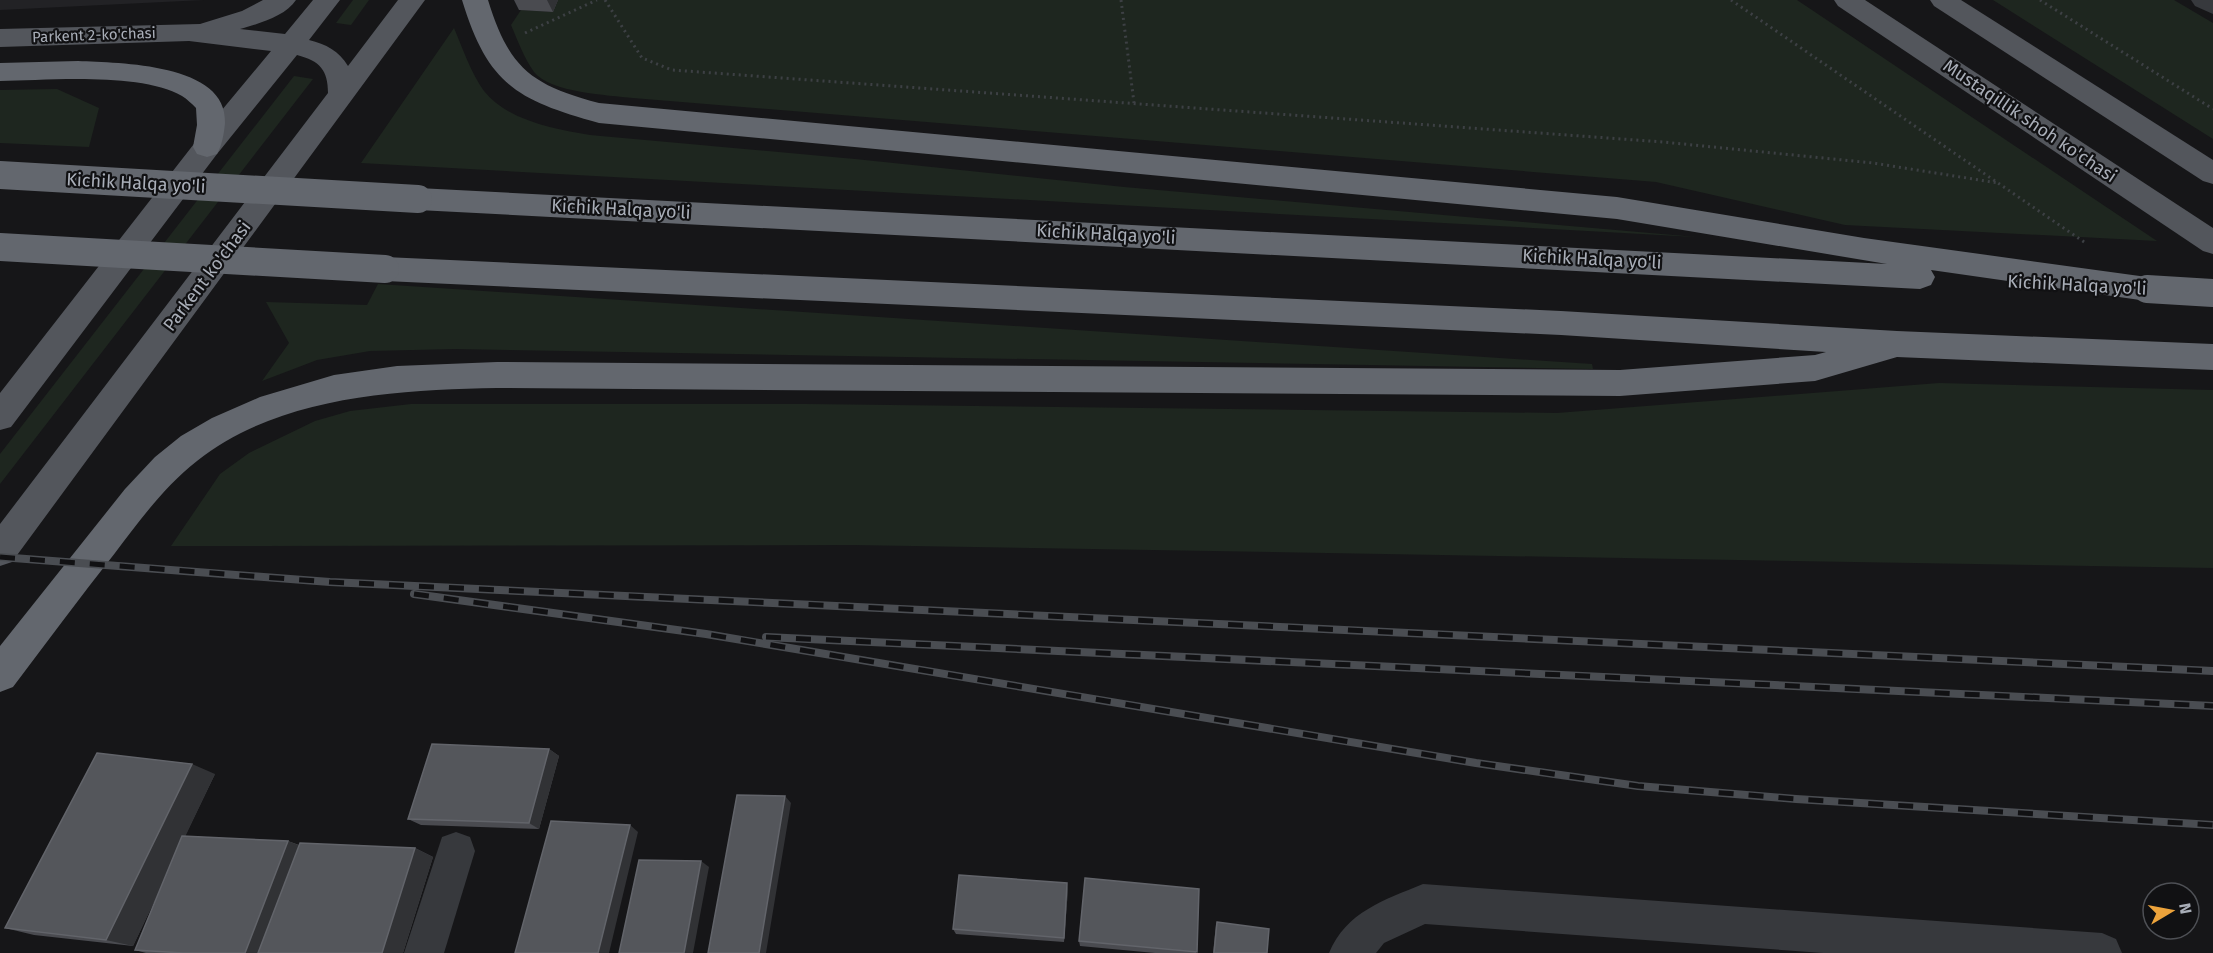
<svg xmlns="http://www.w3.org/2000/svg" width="2213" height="953" font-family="'Fira Sans',sans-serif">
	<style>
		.built { fill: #222225 }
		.green { fill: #1e261f }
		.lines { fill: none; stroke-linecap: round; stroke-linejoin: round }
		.path { stroke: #3d4044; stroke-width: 3; stroke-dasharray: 2 4; stroke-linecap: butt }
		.minor { fill: #37393d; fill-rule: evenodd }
		.major { fill: #53565c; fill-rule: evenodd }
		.highway { fill: #63676e; fill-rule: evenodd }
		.rail-casing { stroke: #4a4d52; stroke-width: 8 }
		.rail { stroke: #111113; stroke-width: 5; stroke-dasharray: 15; stroke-linecap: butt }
		.highway-bridge { stroke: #63676e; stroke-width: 28 }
		.wall { fill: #4a4b50 }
		.shaded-wall { fill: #313235 }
		.building { fill: #54565b; stroke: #62646a; stroke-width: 1.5 }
		.labels { text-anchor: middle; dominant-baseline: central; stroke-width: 4.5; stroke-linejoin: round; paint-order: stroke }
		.far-street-label { font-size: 15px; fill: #a9aeb8; stroke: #111113 }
		.street-label { font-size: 18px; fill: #a9aeb8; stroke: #111113 }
	</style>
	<rect width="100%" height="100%" fill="#161618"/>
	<path class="built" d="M0 0H204L0 10Z"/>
	<g class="green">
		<path d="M353 0H369L351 25 336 23Z"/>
		<path d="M558 0H1797L2157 241 1845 225 1656 182 633 98C608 95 551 93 534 72 524 58 518 41 511 25L521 10 553 12Z"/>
		<path d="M1993 0H2174L2213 23V139Z"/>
		<path d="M454 28C463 49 471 73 484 91 508 121 555 129 590 135L855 159 1124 187 1696 237 361 163Z"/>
		<path d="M294 76 313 79 0 484V454Z"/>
		<path d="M57 89 99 108 89 147 0 143V90Z"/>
		<path d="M378 284 1592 364 1593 369 455 349 370 351 317 360 262 381 289 343 266 302 367 305Z"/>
		<path d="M1939 383 2213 390V568L853 545 171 546 220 474 249 453 315 421 350 411 411 404H807L1557 413Z"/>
	</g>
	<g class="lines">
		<g class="path">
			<path d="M605 0 642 58 672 70 1663 142 1873 163 1998 183"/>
			<path d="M1121 0 1134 103"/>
			<path d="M1731 0 2087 244"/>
			<path d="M2040 0 2213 109"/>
			<path d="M525 33 597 0"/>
		</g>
		<g class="minor">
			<path d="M2191 0H2213V14L2195 6Z"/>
			<path d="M456 832 470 837 475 851 444 953H404L442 837Z"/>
			<path d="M1423 884 2102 933 2116 939 2122 953H1823L1425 924 1384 943 1376 953H1329C1346 912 1384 900 1423 884Z"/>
		</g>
		<g class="major">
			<path d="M263 0H296C286 16 258 24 240 29L285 34 313 0H340L309 40C326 44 339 51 348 66L398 0H425L12 562 0 566V524L328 93C328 70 320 61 297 55L217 154 11 427 0 430V393L197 140 271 51 189 41 0 47V29L200 24 242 11Z"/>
			<path d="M1834 0H1865L2213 228V254L2203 251 1838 6Z"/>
			<path d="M1930 0H1961L2213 160V184L2203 181 1934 6Z"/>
		</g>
		<g class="highway">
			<path d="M462 0H488C509 68 531 85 599 103L1617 197 1864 238 2147 277 2158 281 2162 289 2158 297 2147 301 1931 270 1935 277 1931 285 1920 289 418 210 408 207 404 199 408 191 418 188 1887 264 1617 219 599 123C517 100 488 85 462 0Z"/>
			<path d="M78 61C119 63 228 63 225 123 224 134 222 145 217 154L207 157 197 154 193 147 197 125 196 108C192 104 187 99 182 96 141 72 48 80 0 81V63Z"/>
			<path d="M385 257 1561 311 1897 331 2213 344V370L1897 357 1815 381 1620 396 497 388C397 390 279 396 197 461 164 487 140 520 115 553 80 597 47 642 13 687L0 692V646L125 489 155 457 181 436 212 418 260 397 334 375 397 366 497 362 1620 370 1815 355 1826 352 1561 335 385 281 374 277 370 269 374 261Z"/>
		</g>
		<defs>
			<g id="rail">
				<path d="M0 557 330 582 2213 671"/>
				<path d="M414 594 706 634 1476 763 1638 786 1796 799 2213 825"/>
				<path d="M766 637 2213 706"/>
			</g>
		</defs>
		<use href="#rail" class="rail-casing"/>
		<use href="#rail" class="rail"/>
		<g class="highway-bridge">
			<path d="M0 175 418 199"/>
			<path d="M0 247 385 269"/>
			<path d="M2147 289 2213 293"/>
		</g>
	</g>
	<g class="wall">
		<path d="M514 0H558L553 12 519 10Z"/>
		<path d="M549 749 559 756 539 829 421 825 408 819Z"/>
		<path d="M215 774 185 836 288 841 299 845 415 848 433 857 403 953H146L135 950 160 889 133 946 34 935 5 928Z"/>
		<path d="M1068 889 1064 942 956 934 953 929Z"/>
		<path d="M1199 889 1196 953H1155L1080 946 1079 941Z"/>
		<path d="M1217 922 1267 953H1213L1216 924Z"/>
	</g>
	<g class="shaded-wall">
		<path d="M547 0H558L553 12Z"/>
		<path d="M549 749 559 756 539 829 529 823Z"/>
		<path d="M192 764 215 774 133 946 106 940Z"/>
		<path d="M785 796 791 803 766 953H759Z"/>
		<path d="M630 825 638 832 609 953H598Z"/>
		<path d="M288 841 303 847 263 953H245Z"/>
		<path d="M415 848 433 857 403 953H382Z"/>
		<path d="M701 861 709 867 693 953H684Z"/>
		<path d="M1067 883 1068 889 1064 942V938Z"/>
	</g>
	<g class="building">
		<path d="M432 744 549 749 529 823 408 819Z"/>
		<path d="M97 753 192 764 106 940 5 928Z"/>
		<path d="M737 795 785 796 759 953H708Z"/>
		<path d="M551 821 630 825 598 953H515Z"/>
		<path d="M182 836 288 841 245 953H183L135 950Z"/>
		<path d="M300 843 415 848 382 953H258Z"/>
		<path d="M639 860 701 861 684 953H619Z"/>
		<path d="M959 875 1067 883 1064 938 953 929Z"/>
		<path d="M1085 878 1199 889 1197 952 1079 941Z"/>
		<path d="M1217 922 1269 929 1267 953H1214Z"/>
	</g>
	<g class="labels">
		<g class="far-street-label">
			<text transform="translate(94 35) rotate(-2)">Parkent 2-ko'chasi</text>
		</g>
		<g class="street-label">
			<text transform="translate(2030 121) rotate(34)">Mustaqillik shoh ko'chasi</text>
			<text transform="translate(136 183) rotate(3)">Kichik Halqa yo'li</text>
			<text transform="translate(621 209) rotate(3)">Kichik Halqa yo'li</text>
			<text transform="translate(1106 234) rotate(3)">Kichik Halqa yo'li</text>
			<text transform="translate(1592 259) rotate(3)">Kichik Halqa yo'li</text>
			<text transform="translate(207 276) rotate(-53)">Parkent ko'chasi</text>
			<text transform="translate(2077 285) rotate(3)">Kichik Halqa yo'li</text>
		</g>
	</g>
	<g transform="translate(2171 911) rotate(80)"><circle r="28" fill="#111113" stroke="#4e5055" stroke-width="1.5"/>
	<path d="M0-4.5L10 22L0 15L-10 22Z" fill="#eca33b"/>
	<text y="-9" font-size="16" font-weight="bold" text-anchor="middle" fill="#a9aeb8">N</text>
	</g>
</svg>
